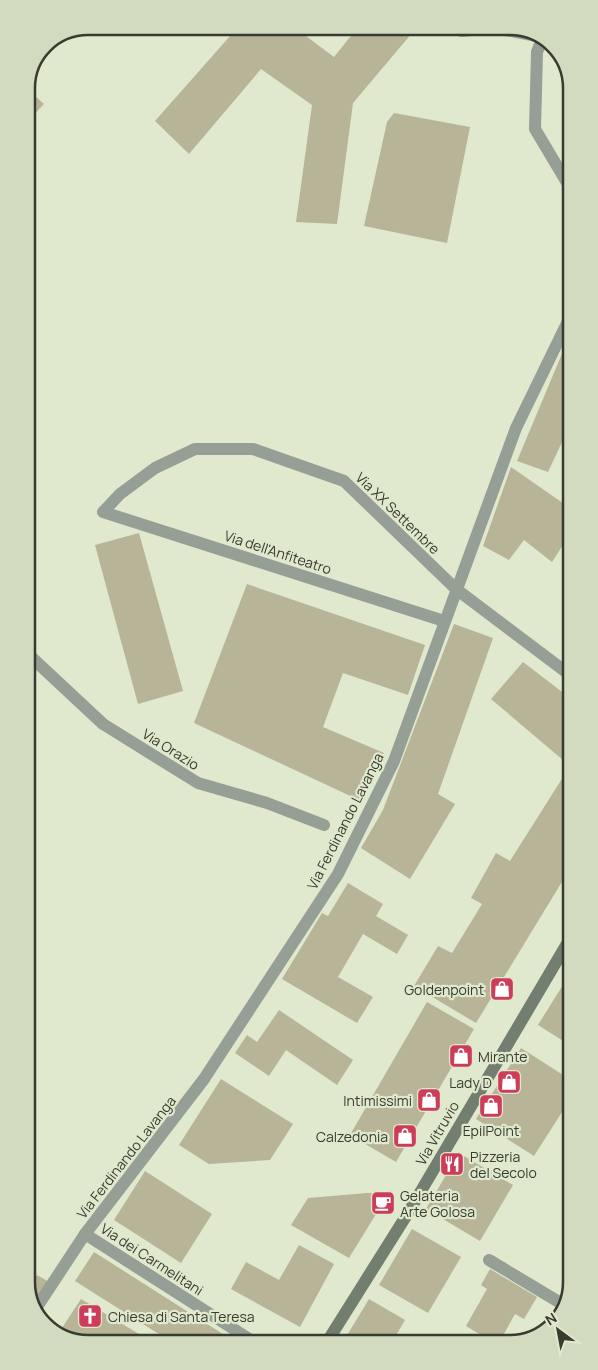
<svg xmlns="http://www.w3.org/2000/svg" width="598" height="1370" font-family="Manrope,sans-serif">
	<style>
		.building { fill: #b8b498 }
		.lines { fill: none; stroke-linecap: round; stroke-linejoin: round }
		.lane { stroke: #969f96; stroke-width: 12 }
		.street { stroke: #969f96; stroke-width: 12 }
		.secondary { stroke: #717e70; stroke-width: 12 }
		.labels { text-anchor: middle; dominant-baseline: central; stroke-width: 4.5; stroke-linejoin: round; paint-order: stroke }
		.street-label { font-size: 14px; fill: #373b30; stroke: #e0e9cd }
		.poi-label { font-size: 14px; fill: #373b30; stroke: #e0e9cd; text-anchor: end }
		.rim { fill: none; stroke: #373b30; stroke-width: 2.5 }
	</style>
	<rect width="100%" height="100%" fill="#e0e9cd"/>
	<g class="building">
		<path d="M220 26H303L298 30 334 57 359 26H418L353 103 337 224 296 222 312 105 261 69 189 154 155 121 230 36Z"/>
		<path d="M26 88 44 104 26 123Z"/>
		<path d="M394 113 470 127 447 243 364 226 387 122Z"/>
		<path d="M569 337 570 425 548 472 517 461Z"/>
		<path d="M511 467 570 508V534L552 562 524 540 509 560 483 546Z"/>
		<path d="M139 533 183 691 138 704 95 545Z"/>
		<path d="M247 584 425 645 408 695 343 673 323 727 384 753 359 800 194 723Z"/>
		<path d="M454 624 493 638 438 794 455 804 410 879 361 848 383 810Z"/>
		<path d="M523 662 570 698V766L491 699Z"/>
		<path d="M570 766 571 867 476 1023 414 986 438 946 452 953 482 904 471 898 496 853 510 861Z"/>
		<path d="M348 883 383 904 376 916 408 935 397 954 363 934 338 977 373 997 357 1023 282 979 322 913 328 916Z"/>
		<path d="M571 972V1046L538 1025Z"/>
		<path d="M427 1002 474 1029 396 1162 350 1135Z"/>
		<path d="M279 1010 353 1060 337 1085 286 1050 269 1076 235 1053 247 1035 257 1042Z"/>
		<path d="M521 1048 571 1080V1098L534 1156 476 1119Z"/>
		<path d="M221 1079 293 1124 270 1160 209 1164 179 1145Z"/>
		<path d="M459 1153 513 1185 480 1241 426 1209Z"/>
		<path d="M145 1171 212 1214 181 1263 114 1220Z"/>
		<path d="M367 1193H389L349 1258 291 1225 308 1198Z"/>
		<path d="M412 1229 461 1257 428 1313 379 1285Z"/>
		<path d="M299 1245 334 1264 300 1327 231 1289 246 1262 279 1280Z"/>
		<path d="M94 1252 237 1343H173L75 1281Z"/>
		<path d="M490 1269 537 1297 524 1319 515 1314 500 1341H491L466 1326 487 1289 481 1285Z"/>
		<path d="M37 1275 49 1282 35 1307 29 1302V1290Z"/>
		<path d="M81 1299 139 1334 133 1343 83 1344 58 1334Z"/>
		<path d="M369 1299 405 1320 392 1342H343Z"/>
		<path d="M554 1313 560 1317 559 1319 543 1331Z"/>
	</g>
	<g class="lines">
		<path class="lane" d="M461 31 495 28 542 37"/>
		<g class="street">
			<path d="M543 37 537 52 535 129 569 186"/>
			<path d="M444 621 103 512 120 494 155 468 195 449H253L344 481 456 589 570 675"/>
			<path d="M28 654 103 724 198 783 267 803 324 825"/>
			<path d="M85 1234 254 1342"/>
			<path d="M489 1260 564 1305"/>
			<path d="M35 1310 85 1234 204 1079 338 874 394 761 516 428 569 319"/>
		</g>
		<path class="secondary" d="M327 1342 408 1213 571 937"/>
	</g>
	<defs>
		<symbol id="shop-square" viewBox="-11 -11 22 22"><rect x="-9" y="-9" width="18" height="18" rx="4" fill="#cd3d59" stroke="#e0e9cd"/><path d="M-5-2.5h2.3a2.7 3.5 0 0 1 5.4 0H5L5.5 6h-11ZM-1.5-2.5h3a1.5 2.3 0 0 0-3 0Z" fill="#fff"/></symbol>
		<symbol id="restaurant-square" viewBox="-11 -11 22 22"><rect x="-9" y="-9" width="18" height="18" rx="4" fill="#cd3d59" stroke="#e0e9cd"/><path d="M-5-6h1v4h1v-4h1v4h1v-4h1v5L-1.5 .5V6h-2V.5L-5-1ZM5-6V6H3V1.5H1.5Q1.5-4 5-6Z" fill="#fff"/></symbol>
		<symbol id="cafe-square" viewBox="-11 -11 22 22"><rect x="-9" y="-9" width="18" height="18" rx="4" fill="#cd3d59" stroke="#e0e9cd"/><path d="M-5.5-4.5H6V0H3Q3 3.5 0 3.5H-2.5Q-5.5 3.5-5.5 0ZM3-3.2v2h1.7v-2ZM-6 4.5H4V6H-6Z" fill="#fff"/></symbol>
		<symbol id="church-square" viewBox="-11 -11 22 22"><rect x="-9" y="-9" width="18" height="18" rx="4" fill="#cd3d59" stroke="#e0e9cd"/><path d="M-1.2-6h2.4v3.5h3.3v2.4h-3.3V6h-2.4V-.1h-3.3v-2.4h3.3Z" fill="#fff"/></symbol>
	</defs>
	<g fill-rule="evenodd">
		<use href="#shop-square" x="488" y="975" width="28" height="28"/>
		<use href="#shop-square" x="447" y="1042" width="28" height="28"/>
		<use href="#shop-square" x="495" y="1068" width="28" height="28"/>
		<use href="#shop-square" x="415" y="1086" width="28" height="28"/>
		<use href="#shop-square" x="477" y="1092" width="28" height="28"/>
		<use href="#shop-square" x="391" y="1122" width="28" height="28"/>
		<use href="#restaurant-square" x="438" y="1150" width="28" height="28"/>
		<use href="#cafe-square" x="369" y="1189" width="28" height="28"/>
		<use href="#church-square" x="76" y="1302" width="28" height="28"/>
	</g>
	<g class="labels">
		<g class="street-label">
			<text transform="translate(398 513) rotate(44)">Via XX Settembre</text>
			<text transform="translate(278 552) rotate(18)">Via dell'Anfiteatro</text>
			<text transform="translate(171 749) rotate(32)">Via Orazio</text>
			<text transform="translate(345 821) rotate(-63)">Via Ferdinando Lavanga</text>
			<text transform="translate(437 1133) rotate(-60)">Via Vitruvio</text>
			<text transform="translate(126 1157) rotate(-52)">Via Ferdinando Lavanga</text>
			<text transform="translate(152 1259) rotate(33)">Via dei Carmelitani</text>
		</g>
		<g class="poi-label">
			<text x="484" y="989">Goldenpoint</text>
			<text x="478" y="1056" text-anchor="start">Mirante</text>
			<text x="492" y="1082">Lady D</text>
			<text x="412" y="1100">Intimissimi</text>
			<text x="491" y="1130" text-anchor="middle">EpilPoint</text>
			<text x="388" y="1136">Calzedonia</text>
			<text x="470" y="1156" text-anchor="start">Pizzeria<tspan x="470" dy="16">del Secolo</tspan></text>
			<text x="400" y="1195" text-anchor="start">Gelateria<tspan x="400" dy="16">Arte Golosa</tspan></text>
			<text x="108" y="1316" text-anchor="start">Chiesa di Santa Teresa</text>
		</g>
	</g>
	<path d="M0 0H598V1370H0ZM88 35H510A53 53 0 0 1 563 88V1282A53 53 0 0 1 510 1335H88A53 53 0 0 1 35 1282V88A53 53 0 0 1 88 35Z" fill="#d2dbc0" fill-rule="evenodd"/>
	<path class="rim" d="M88 35H510A53 53 0 0 1 563 88V1282A53 53 0 0 1 510 1335H88A53 53 0 0 1 35 1282V88A53 53 0 0 1 88 35Z"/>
	<g transform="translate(558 1330) rotate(328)" stroke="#e0e9cd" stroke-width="4" paint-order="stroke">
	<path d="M0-4L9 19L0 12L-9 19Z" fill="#373b30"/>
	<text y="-8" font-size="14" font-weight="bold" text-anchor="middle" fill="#373b30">N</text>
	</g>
</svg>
